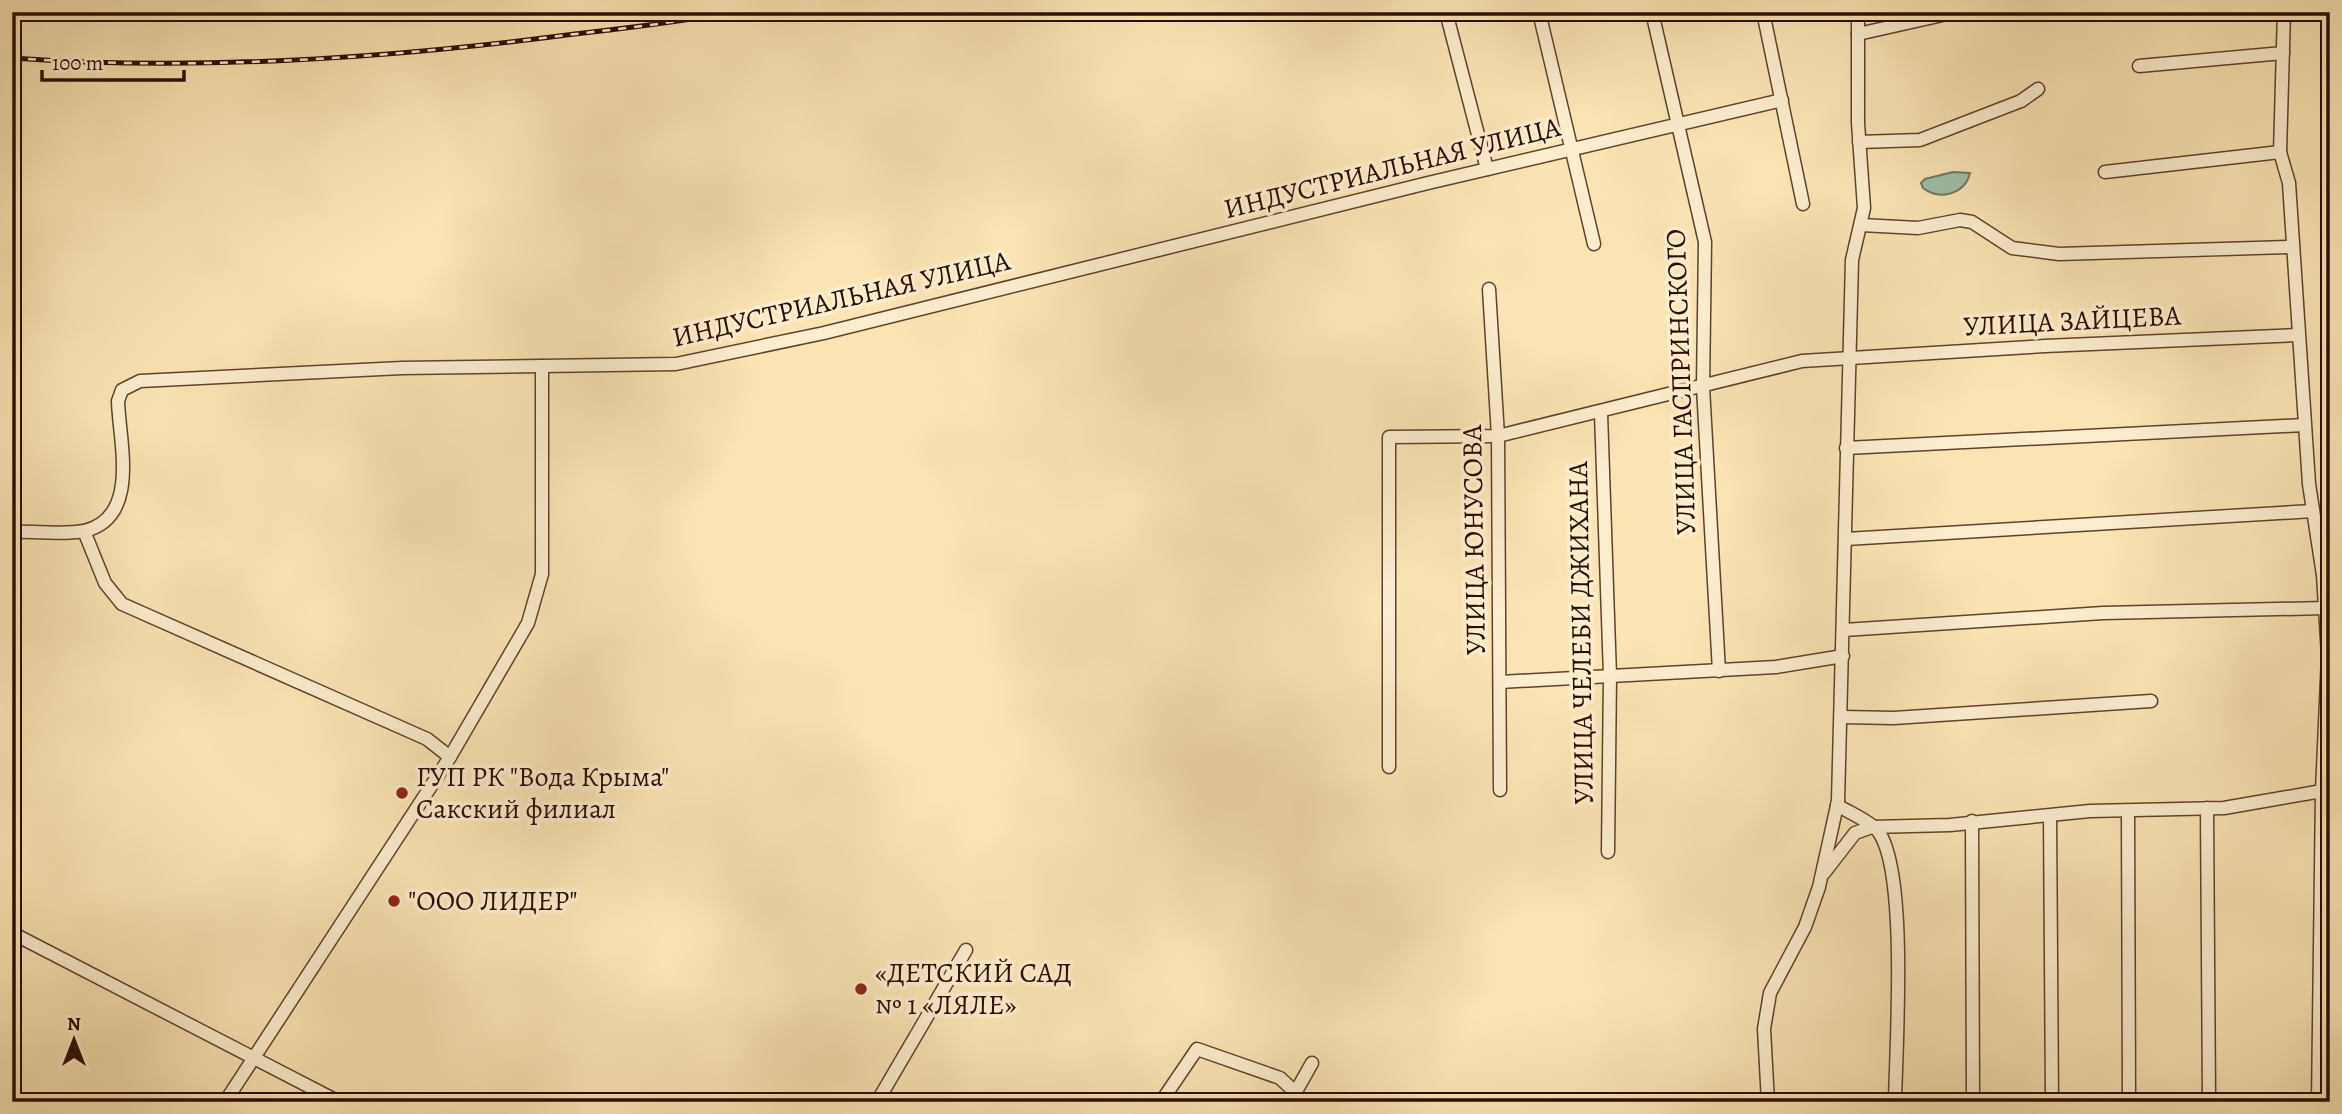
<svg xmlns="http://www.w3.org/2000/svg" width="2342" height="1114" font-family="Alegreya,serif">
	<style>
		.water { fill: #9fbfa9; stroke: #717765; stroke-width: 2 }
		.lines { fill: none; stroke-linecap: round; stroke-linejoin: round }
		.minor-casing { stroke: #5f422d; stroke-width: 15 }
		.minor { stroke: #fcedce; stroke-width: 12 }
		.rail-casing { stroke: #2b0c00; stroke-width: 5 }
		.rail { stroke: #fcedce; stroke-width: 2.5; stroke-dasharray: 8; stroke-linecap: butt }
		.poi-dot { fill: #8f2418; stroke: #fcedce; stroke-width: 2.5 }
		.labels { text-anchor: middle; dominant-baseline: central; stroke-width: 7; stroke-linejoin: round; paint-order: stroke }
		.street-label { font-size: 28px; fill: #2b0c00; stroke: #fcedce }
		.poi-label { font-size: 28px; fill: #2b0c00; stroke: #fcedce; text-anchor: start }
	</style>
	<rect width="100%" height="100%" fill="#fae4b4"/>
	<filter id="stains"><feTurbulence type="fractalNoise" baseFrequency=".00286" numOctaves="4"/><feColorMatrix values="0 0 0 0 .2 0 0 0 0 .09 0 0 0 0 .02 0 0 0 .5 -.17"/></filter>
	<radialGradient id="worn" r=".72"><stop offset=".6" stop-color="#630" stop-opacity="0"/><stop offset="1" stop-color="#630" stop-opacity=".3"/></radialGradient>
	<path class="water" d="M1953 172 1970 173C1965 194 1940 201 1923 188L1921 183 1925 179Z"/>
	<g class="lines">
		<defs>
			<g id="minor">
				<path d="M1446 12 1487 169"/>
				<path d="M1539 12 1594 244"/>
				<path d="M1652 12 1705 242 1703 387 1719 671"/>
				<path d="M1763 12 1803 204"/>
				<path d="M2284 12 2280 152 2289 183 2309 484 2323 575 2328 656 2322 791 2318 1102"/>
				<path d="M1858 34 1956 12"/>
				<path d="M2139 66 2283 53"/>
				<path d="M1859 142 1920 140 2021 101 2038 89"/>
				<path d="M2105 172 2280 152"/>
				<path d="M1861 225 1918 228 1960 220 1972 222 2012 248 2059 254 2292 247"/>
				<path d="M1489 289 1498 436 1500 790"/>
				<path d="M1601 413 1610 676 1608 852"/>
				<path d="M1846 448 2304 425"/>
				<path d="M84 531 105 583 122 604 427 739 450 757"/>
				<path d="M12 532C35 531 62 535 84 531 141 518 119 441 118 401L122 390 140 381 402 368 676 364 824 333 1428 183 1782 100"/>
				<path d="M1846 539 2313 511"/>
				<path d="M1844 630 2103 613 2325 608"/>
				<path d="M1500 682 1776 667 1843 656"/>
				<path d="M1842 717 1894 718 2151 701"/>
				<path d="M1389 767V437L1498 436 1802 361 2045 346 2297 335"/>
				<path d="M1837 805C1848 812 1870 821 1878 831 1908 871 1896 1046 1895 1102"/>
				<path d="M2207 808 2209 1102"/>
				<path d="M2128 812 2129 1102"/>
				<path d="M2050 816 2052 1102"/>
				<path d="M1972 821 1973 1102"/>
				<path d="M1824 873 1855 833 1872 827 1950 825 2090 811 2224 808 2322 791"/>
				<path d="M12 933 339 1102"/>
				<path d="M225 1102 450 757 528 623 542 574V366"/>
				<path d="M877 1102 966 950"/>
				<path d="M1161 1102 1197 1049 1280 1078 1295 1092"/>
				<path d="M1290 1102 1312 1063"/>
				<path d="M1768 1102 1764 1029 1770 993 1805 927 1819 887 1838 801 1852 260 1864 208 1858 123V12"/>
			</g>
		</defs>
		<use href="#minor" class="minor-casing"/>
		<use href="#minor" class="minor"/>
		<defs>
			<path id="rail" d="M12 58C194 71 379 59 559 36 617 29 675 23 733 12"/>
		</defs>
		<use href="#rail" class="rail-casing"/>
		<use href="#rail" class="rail"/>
	</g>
	<g class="poi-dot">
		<circle cx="402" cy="793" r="7"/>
		<circle cx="394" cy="901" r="7"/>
		<circle cx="861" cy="989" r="7"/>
	</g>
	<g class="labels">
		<g class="street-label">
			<text transform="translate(1392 168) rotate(-14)">ИНДУСТРИАЛЬНАЯ УЛИЦА</text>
			<text transform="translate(841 299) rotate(-13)">ИНДУСТРИАЛЬНАЯ УЛИЦА</text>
			<text transform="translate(2072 321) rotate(-3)">УЛИЦА ЗАЙЦЕВА</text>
			<text transform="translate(1681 382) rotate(-92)">УЛИЦА ГАСПРИНСКОГО</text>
			<text transform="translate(1474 540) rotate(-91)">УЛИЦА ЮНУСОВА</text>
			<text transform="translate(1581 633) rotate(-91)">УЛИЦА ЧЕЛЕБИ ДЖИХАНА</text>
		</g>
		<g class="poi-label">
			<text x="416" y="777">ГУП РК "Вода Крыма"<tspan x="416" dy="32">Сакский филиал</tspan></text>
			<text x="408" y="901">"ООО ЛИДЕР"</text>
			<text x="875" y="973">«ДЕТСКИЙ САД<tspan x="875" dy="32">№ 1 «ЛЯЛЕ»</tspan></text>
		</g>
	</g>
	<rect width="2342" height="1114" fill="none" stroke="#fae4b4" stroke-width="42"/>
	<rect x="14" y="14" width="2314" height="1086" fill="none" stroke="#2b0c00" stroke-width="3.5"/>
	<rect x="21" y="21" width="2300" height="1072" fill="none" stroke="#2b0c00" stroke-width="2"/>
	<g transform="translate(74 1040)" stroke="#fcedce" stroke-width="5" paint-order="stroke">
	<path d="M0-5L12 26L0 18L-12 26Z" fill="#2b0c00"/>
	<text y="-10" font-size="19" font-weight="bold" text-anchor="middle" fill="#2b0c00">N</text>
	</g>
	<path d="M42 70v10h142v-10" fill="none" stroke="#2b0c00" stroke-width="3.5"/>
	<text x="52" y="70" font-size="21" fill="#2b0c00" stroke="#fcedce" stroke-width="5" paint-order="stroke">100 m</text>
	<rect width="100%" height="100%" filter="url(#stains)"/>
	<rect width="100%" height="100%" fill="url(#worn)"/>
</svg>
